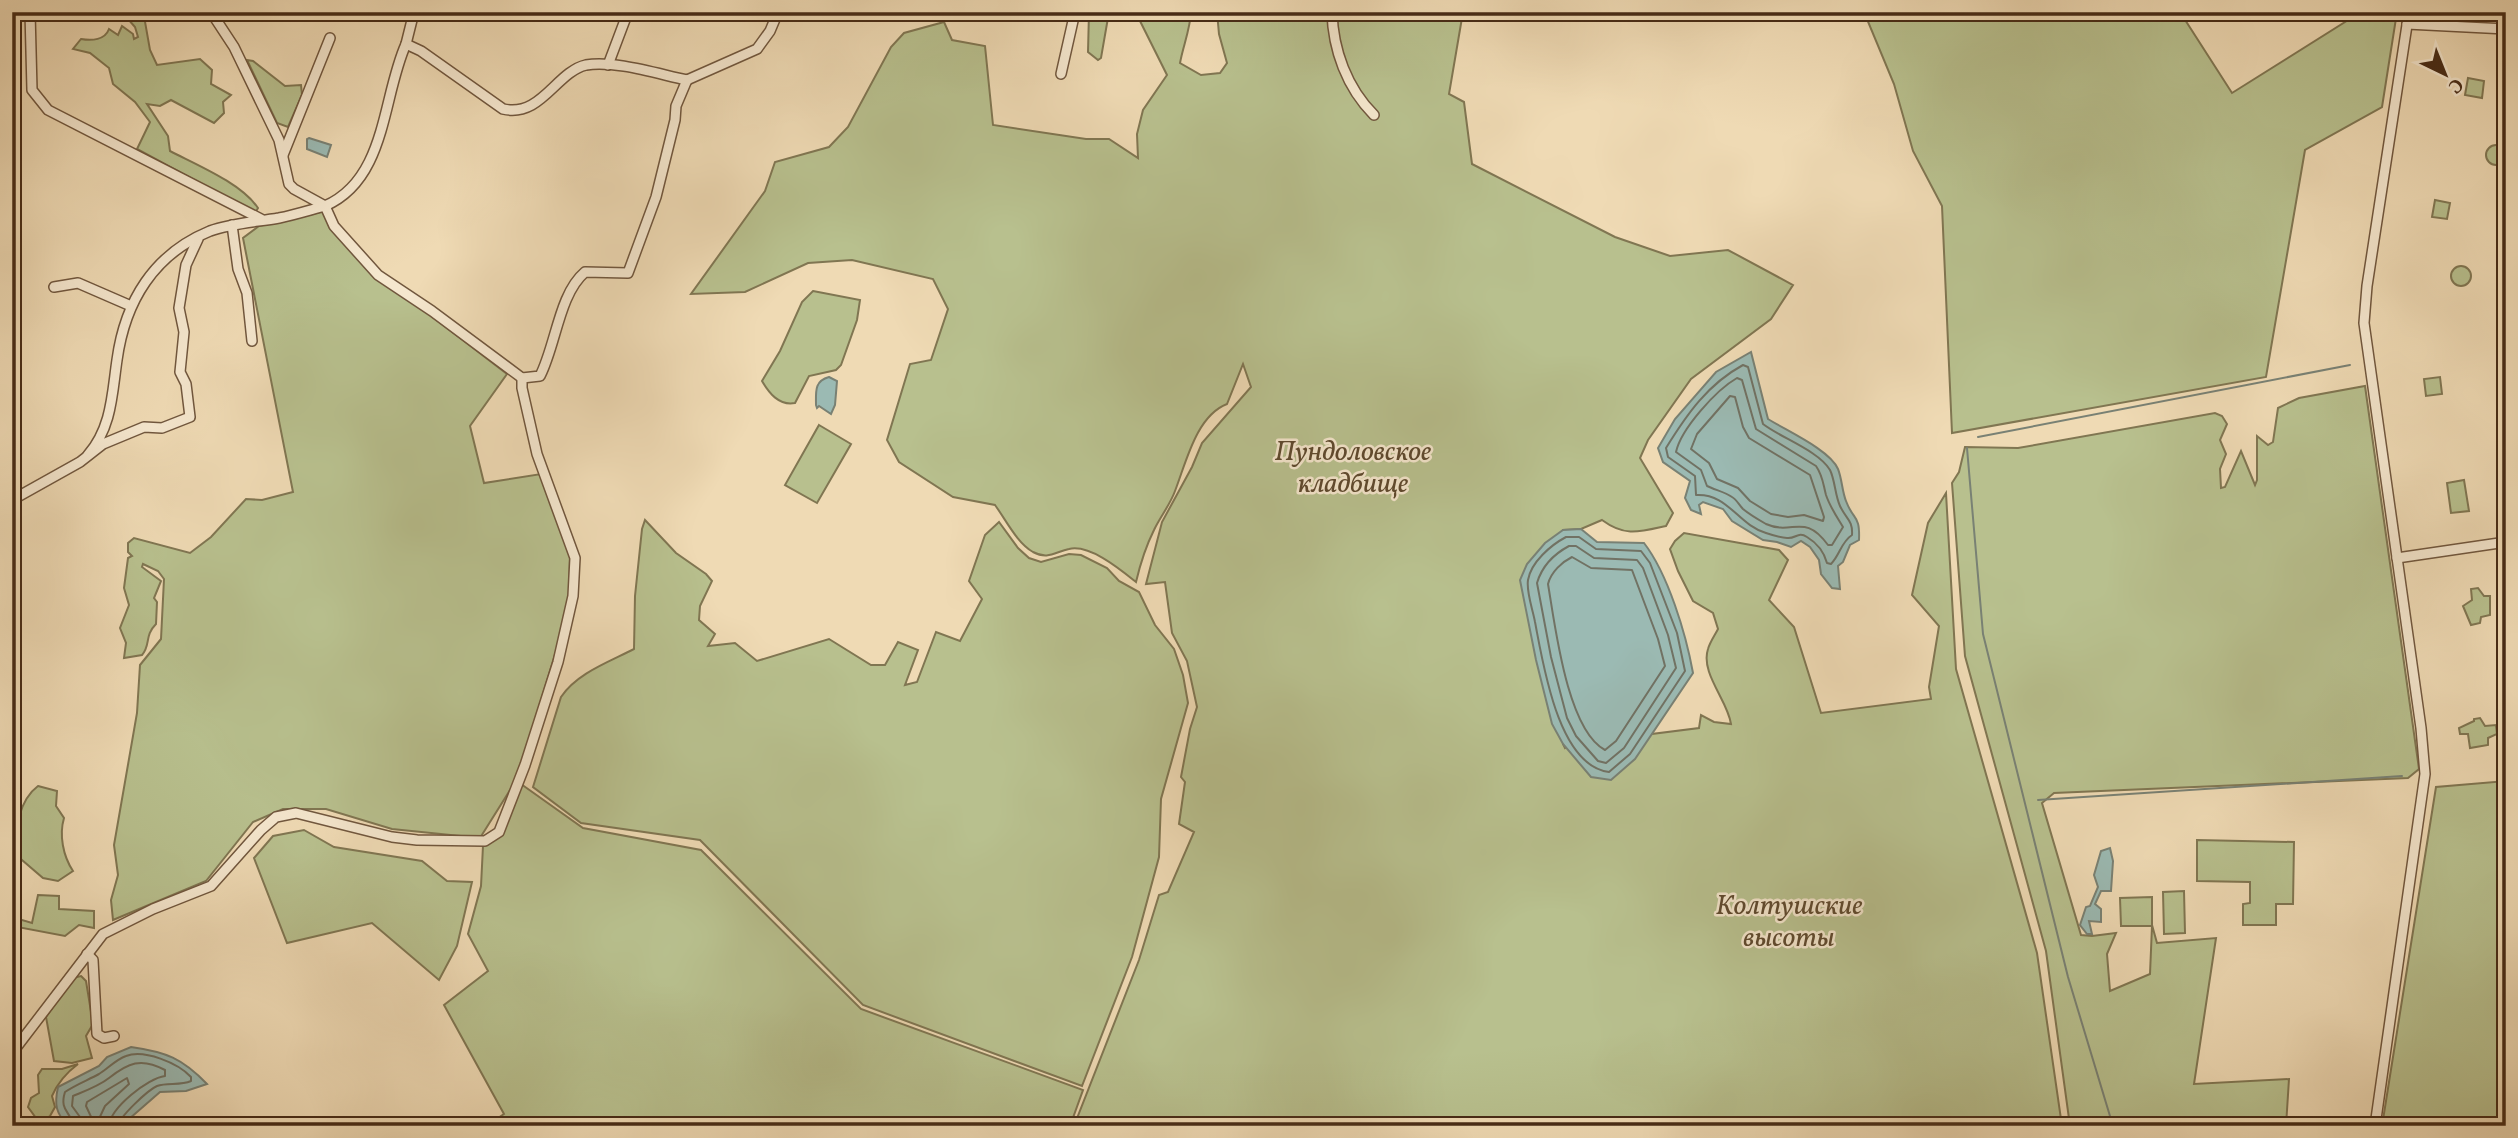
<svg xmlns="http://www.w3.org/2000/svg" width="2518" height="1138" font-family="Vollkorn,serif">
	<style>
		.green { fill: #b8c08e; stroke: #807652; stroke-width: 2 }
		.water { fill: #9bbab3; stroke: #798174; stroke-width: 2 }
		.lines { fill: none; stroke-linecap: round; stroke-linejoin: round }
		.shore { stroke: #717264; stroke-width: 2 }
		.stream { stroke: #798174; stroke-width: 2 }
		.minor-casing { stroke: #71573e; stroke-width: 12 }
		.minor { stroke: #f5e7ce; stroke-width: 9 }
		.labels { text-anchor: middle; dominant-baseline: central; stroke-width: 5; stroke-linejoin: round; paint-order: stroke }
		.park-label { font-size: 28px; font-style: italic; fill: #5e492e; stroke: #f5e7ce }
	</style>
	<rect width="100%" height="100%" fill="#efdab4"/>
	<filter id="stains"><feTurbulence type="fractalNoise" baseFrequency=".00286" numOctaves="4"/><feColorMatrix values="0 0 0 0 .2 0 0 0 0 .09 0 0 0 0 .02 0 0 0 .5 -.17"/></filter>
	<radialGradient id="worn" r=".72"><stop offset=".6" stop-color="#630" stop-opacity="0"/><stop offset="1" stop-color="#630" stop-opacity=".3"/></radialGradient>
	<g class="green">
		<path d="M1089 12H1109L1101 58 1098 60 1088 52Z"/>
		<path d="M1141 12H1191C1190 30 1183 46 1180 63L1201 75 1220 73 1227 63 1219 34 1217 12H1463L1449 94 1464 102 1472 164 1615 237 1670 256 1728 250 1793 285 1771 319 1691 379 1648 440 1640 458 1673 513 1666 526C1639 532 1625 537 1602 520L1581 529 1563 530V744L1565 748 1572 744 1699 728 1701 715 1714 722 1731 724C1728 701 1700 673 1708 649 1710 642 1715 635 1718 629L1713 613 1693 601 1678 571 1670 549 1675 541 1684 533 1779 550 1788 560 1769 600 1794 627 1821 713 1931 699 1929 687 1939 626 1912 595 1928 523 1946 493 1956 669 2037 953 2062 1126H1074L1139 960 1159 895 1168 892 1194 832 1179 824 1185 782 1181 777 1190 729 1197 707 1187 661 1172 633 1165 582 1146 584 1162 522 1192 467 1202 443 1251 387 1243 364 1227 404C1196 416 1186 463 1175 491 1170 505 1160 517 1154 530 1146 546 1140 565 1136 582 1121 570 1090 544 1069 549 1055 552 1048 560 1033 552 1017 543 1006 520 995 505L953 497 899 462 887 440 910 364 931 360 948 309 933 279 852 260 808 263 745 292 691 294 765 191 775 162 829 147 848 127 891 47 904 33 944 22 952 40 985 46 993 125 1086 139H1109L1138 158 1137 134 1143 110 1167 75 1140 21Z"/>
		<path d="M1864 12H2180L2232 93 2361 12H2397L2382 107 2305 150 2266 377 1952 433 1942 206 1913 151 1894 84Z"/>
		<path d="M134 14 144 16 150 50 157 65 200 59 212 70 211 84 231 95 223 102 224 113 214 123 171 100 160 106 147 104 168 136 170 151C197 165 241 183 258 208L255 213 137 149 150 122 135 102 113 84 109 68 90 53 73 49 81 39C92 41 105 40 109 29L118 35 122 26 133 34 134 39 138 37 135 27 128 19Z"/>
		<path d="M247 60 253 61 285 86 301 85 302 95 288 127 277 123Z"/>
		<path d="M2468 78 2484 81 2482 98 2465 95Z"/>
		<circle cx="2496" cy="155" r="10"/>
		<path d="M2435 200 2450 203 2447 219 2432 217Z"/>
		<path d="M325 211 365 265 507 374 470 426 484 483 541 474 570 556 569 595 557 648 517 779 480 838 392 829 326 809H283L253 822 206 881 113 920 111 900 118 875 114 845 137 713 140 665 161 639 164 579 158 571 143 564 142 567 161 581 154 598 157 602 156 624C144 636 151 645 142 655L124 658 126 643 120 628 129 605 124 588 128 558 132 556 128 552V543L134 538 190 553 211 537 246 499 262 500 293 492 243 238 259 226Z"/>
		<circle cx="2461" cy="276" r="10"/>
		<path d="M813 291 860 300 857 320 841 365 836 370 809 376 795 403C779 406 769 393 762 381L780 351 802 302Z"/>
		<path d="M2440 377 2442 394 2426 396 2424 379Z"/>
		<path d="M2365 386 2419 769 2408 778 2054 793 2042 803 2081 935 2092 936 2116 933 2107 954 2110 991 2150 974 2152 926H2121L2120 898 2152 897V925L2157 943 2216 938 2194 1084 2289 1079 2286 1126H2070L2046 951 1965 656 1952 483 1959 472 1965 447 2018 448 2215 413 2222 416 2227 424 2220 440 2226 454 2220 469 2221 488 2225 487 2241 451 2255 485 2257 480V436L2268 445 2273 442 2278 408 2299 398Z"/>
		<path d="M819 425 851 444 817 503 785 485Z"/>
		<path d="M2464 480 2469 511 2451 513 2447 483Z"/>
		<path d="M645 520 676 553 706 574 712 581 700 606 699 620 715 634 708 646 735 643 757 661 829 639 871 665H885L898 642 918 650 905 685 917 682 936 632 960 641 982 599 969 581 985 535 999 522 1018 548 1029 558 1041 562 1069 554 1081 555 1107 568 1119 581 1139 592 1155 625 1174 649 1183 675 1188 703 1161 799 1159 857 1132 957 1082 1086 863 1005 700 840 581 823 533 787 561 697C577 673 609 662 634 649L635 596 642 529Z"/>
		<path d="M2478 588 2484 596H2490V615L2481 617 2480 623 2471 625 2463 606 2472 600 2471 589Z"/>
		<path d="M2480 718 2485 726 2496 725 2497 734 2488 738V745L2470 748 2468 734H2460L2459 728 2474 721V719Z"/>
		<path d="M2506 781V1126H2382L2436 787Z"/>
		<path d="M521 784 583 828 701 850 861 1009 1083 1090 1070 1126H496L495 1120 504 1114 444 1005 488 971 468 934 481 886 483 846 501 829Z"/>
		<path d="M38 786 57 791 56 806 64 818C59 835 63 856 73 871L58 881 43 878 15 854C14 831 19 800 38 786Z"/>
		<path d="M304 830 334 847 422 861 447 881 472 882 457 946 439 980 372 923 287 943 254 858 273 836Z"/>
		<path d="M2197 840 2294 842 2293 904H2276V925H2243V904L2250 903V882L2197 881Z"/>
		<path d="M2184 891 2185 933 2164 934 2163 892Z"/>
		<path d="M38 895 59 896V909L94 911V928L79 925 65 936 12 926V917L32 923Z"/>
		<path d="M81 976 86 981 93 1024 86 1036 92 1058 72 1063 54 1061 46 1017 73 978Z"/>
		<path d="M78 1064C66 1073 58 1082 52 1096L55 1107 50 1116 43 1121 36 1118 28 1107 31 1098 39 1093 38 1075 42 1069H62Z"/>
	</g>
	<g class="water">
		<path d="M309 138 331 145 327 157 307 149V139Z"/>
		<path d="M1751 352 1768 419C1787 431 1830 450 1838 469 1842 479 1842 491 1846 501 1854 522 1860 514 1859 540L1850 545 1843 562 1838 566 1840 589 1832 588 1821 574 1819 560 1810 547 1801 541 1791 547 1777 542 1763 540 1732 521 1723 509 1703 502 1699 505 1701 514 1691 510 1685 498 1690 481 1663 462 1658 448 1675 419 1716 372Z"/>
		<path d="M829 377 837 381 835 405 831 414 819 406 817 408 816 405C816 392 814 381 829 377Z"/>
		<path d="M1581 529 1597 542 1644 543C1668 574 1686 634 1693 673L1635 759 1611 780 1591 777 1563 744 1552 724 1536 660 1520 580 1527 564 1545 543 1563 530Z"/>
		<path d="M2110 848 2113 861 2111 891H2101L2095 904 2101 909V922L2089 921 2092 934H2087L2080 925 2086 907 2090 906 2098 887 2094 875 2101 851Z"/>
		<path d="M131 1047C166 1052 182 1058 207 1084L186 1091 160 1092 121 1126H68C56 1113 54 1105 58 1087L99 1066 107 1057Z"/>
	</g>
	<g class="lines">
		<g class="shore">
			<path d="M1743 365 1748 367 1763 424C1781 438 1819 451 1830 470 1835 480 1835 495 1840 506 1846 519 1853 520 1852 535 1841 542 1840 555 1831 564L1827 563C1824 552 1817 543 1807 537 1798 531 1796 539 1787 538 1782 538 1772 535 1766 533 1738 525 1728 493 1696 495L1695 476 1668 457 1666 448C1687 414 1708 384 1743 365Z"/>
			<path d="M1737 378 1742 380 1756 429 1816 466C1823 476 1823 484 1826 495 1830 507 1837 517 1843 527L1832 545H1828C1804 512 1793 536 1766 524 1759 520 1749 514 1743 509 1739 505 1737 500 1732 497 1725 492 1715 490 1707 486L1701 470 1676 452C1681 429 1716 390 1737 378Z"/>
			<path d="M1730 396 1735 397 1743 427 1749 438 1810 475 1824 517 1823 521 1804 515 1788 517 1771 514 1750 501 1738 488 1717 479 1709 463 1691 449 1697 434Z"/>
			<path d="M1566 537H1579L1596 549 1641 551 1650 563 1677 633 1685 671 1630 754 1609 772C1558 766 1543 663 1535 622 1533 610 1526 592 1528 580 1531 562 1551 545 1566 537Z"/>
			<path d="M1569 546H1576L1594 558 1637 560 1643 568 1668 635 1676 668 1624 748 1606 763 1598 761 1576 736 1567 718 1551 657 1537 583C1542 566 1554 554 1569 546Z"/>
			<path d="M1572 557 1591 568 1632 570 1658 639 1665 666 1616 741 1605 750C1567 730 1555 625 1548 584 1551 572 1562 562 1572 557Z"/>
			<path d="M127 1078 129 1084 105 1106 98 1121H93L86 1106 87 1102Z"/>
			<path d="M73 1126C71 1111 59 1111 65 1092 75 1085 88 1080 99 1074 109 1068 115 1060 126 1056 144 1049 178 1063 191 1077V1081C180 1086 167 1082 157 1086 148 1090 119 1117 118 1126"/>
			<path d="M82 1126 80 1117 72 1106 73 1096C85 1091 99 1086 109 1078 128 1063 141 1057 165 1070V1076C148 1078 110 1108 109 1126"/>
		</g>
		<g class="stream">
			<path d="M1978 437 2350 365"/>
			<path d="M1967 448 1983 634 2068 977 2113 1126"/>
			<path d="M2038 800 2402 776"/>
		</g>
		<defs>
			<g id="minor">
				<path d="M30 12 32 90 48 110 261 219"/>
				<path d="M211 12 234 47 279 140 289 184 294 189 325 206 334 226 378 275 432 311 522 378 540 376C556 345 559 294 585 272L628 273 656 197 675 120 676 106 687 80"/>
				<path d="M1332 12C1333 50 1347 88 1374 115"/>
				<path d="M2407 24 2506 29"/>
				<path d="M406 44 414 12"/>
				<path d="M608 65 628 12"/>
				<path d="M1061 74 1075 12"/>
				<path d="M687 80 757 49 770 31 778 12"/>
				<path d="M283 155 330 38"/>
				<path d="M232 225 238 269 247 293 252 341"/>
				<path d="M54 287 78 283 131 306"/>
				<path d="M88 455C112 427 112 394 117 360 125 301 154 254 210 231 232 223 256 222 279 218 294 215 310 210 325 206 387 179 382 97 406 44L421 51 503 109C541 118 556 72 586 65 614 60 658 74 687 80"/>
				<path d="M12 500 80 462 103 444 144 427 162 428 190 417 186 384 180 372 184 332 179 308 186 265 198 239"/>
				<path d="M2397 558 2506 542"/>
				<path d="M87 954 93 960 97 1034 104 1038 114 1036"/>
				<path d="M12 1053 103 934 153 909 211 886 261 830 276 817 296 813 392 837 417 840 485 841 499 832 525 765 558 662 573 596 575 558 537 454 522 388V378"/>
				<path d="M2375 1126 2425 774 2421 728 2364 323 2367 286 2409 12"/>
			</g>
		</defs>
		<use href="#minor" class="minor-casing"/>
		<use href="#minor" class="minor"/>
	</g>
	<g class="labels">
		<g class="park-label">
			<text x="1353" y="452">Пундоловское<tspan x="1353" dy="32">кладбище</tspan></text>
			<text x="1789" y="906">Колтушские<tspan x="1789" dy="32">высоты</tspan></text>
		</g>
	</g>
	<rect width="2518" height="1138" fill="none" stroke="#efdab4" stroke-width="42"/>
	<rect x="14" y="14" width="2490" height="1110" fill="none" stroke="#472b16" stroke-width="3.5"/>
	<rect x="21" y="21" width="2476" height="1096" fill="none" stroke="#472b16" stroke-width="2"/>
	<g transform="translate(2445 74) rotate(137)" stroke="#f5e7ce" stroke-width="5" paint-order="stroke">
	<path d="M0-5L12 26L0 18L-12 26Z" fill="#472b16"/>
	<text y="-10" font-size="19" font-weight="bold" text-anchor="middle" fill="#472b16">С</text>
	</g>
	<rect width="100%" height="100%" filter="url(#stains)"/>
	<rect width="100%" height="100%" fill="url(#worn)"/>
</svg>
